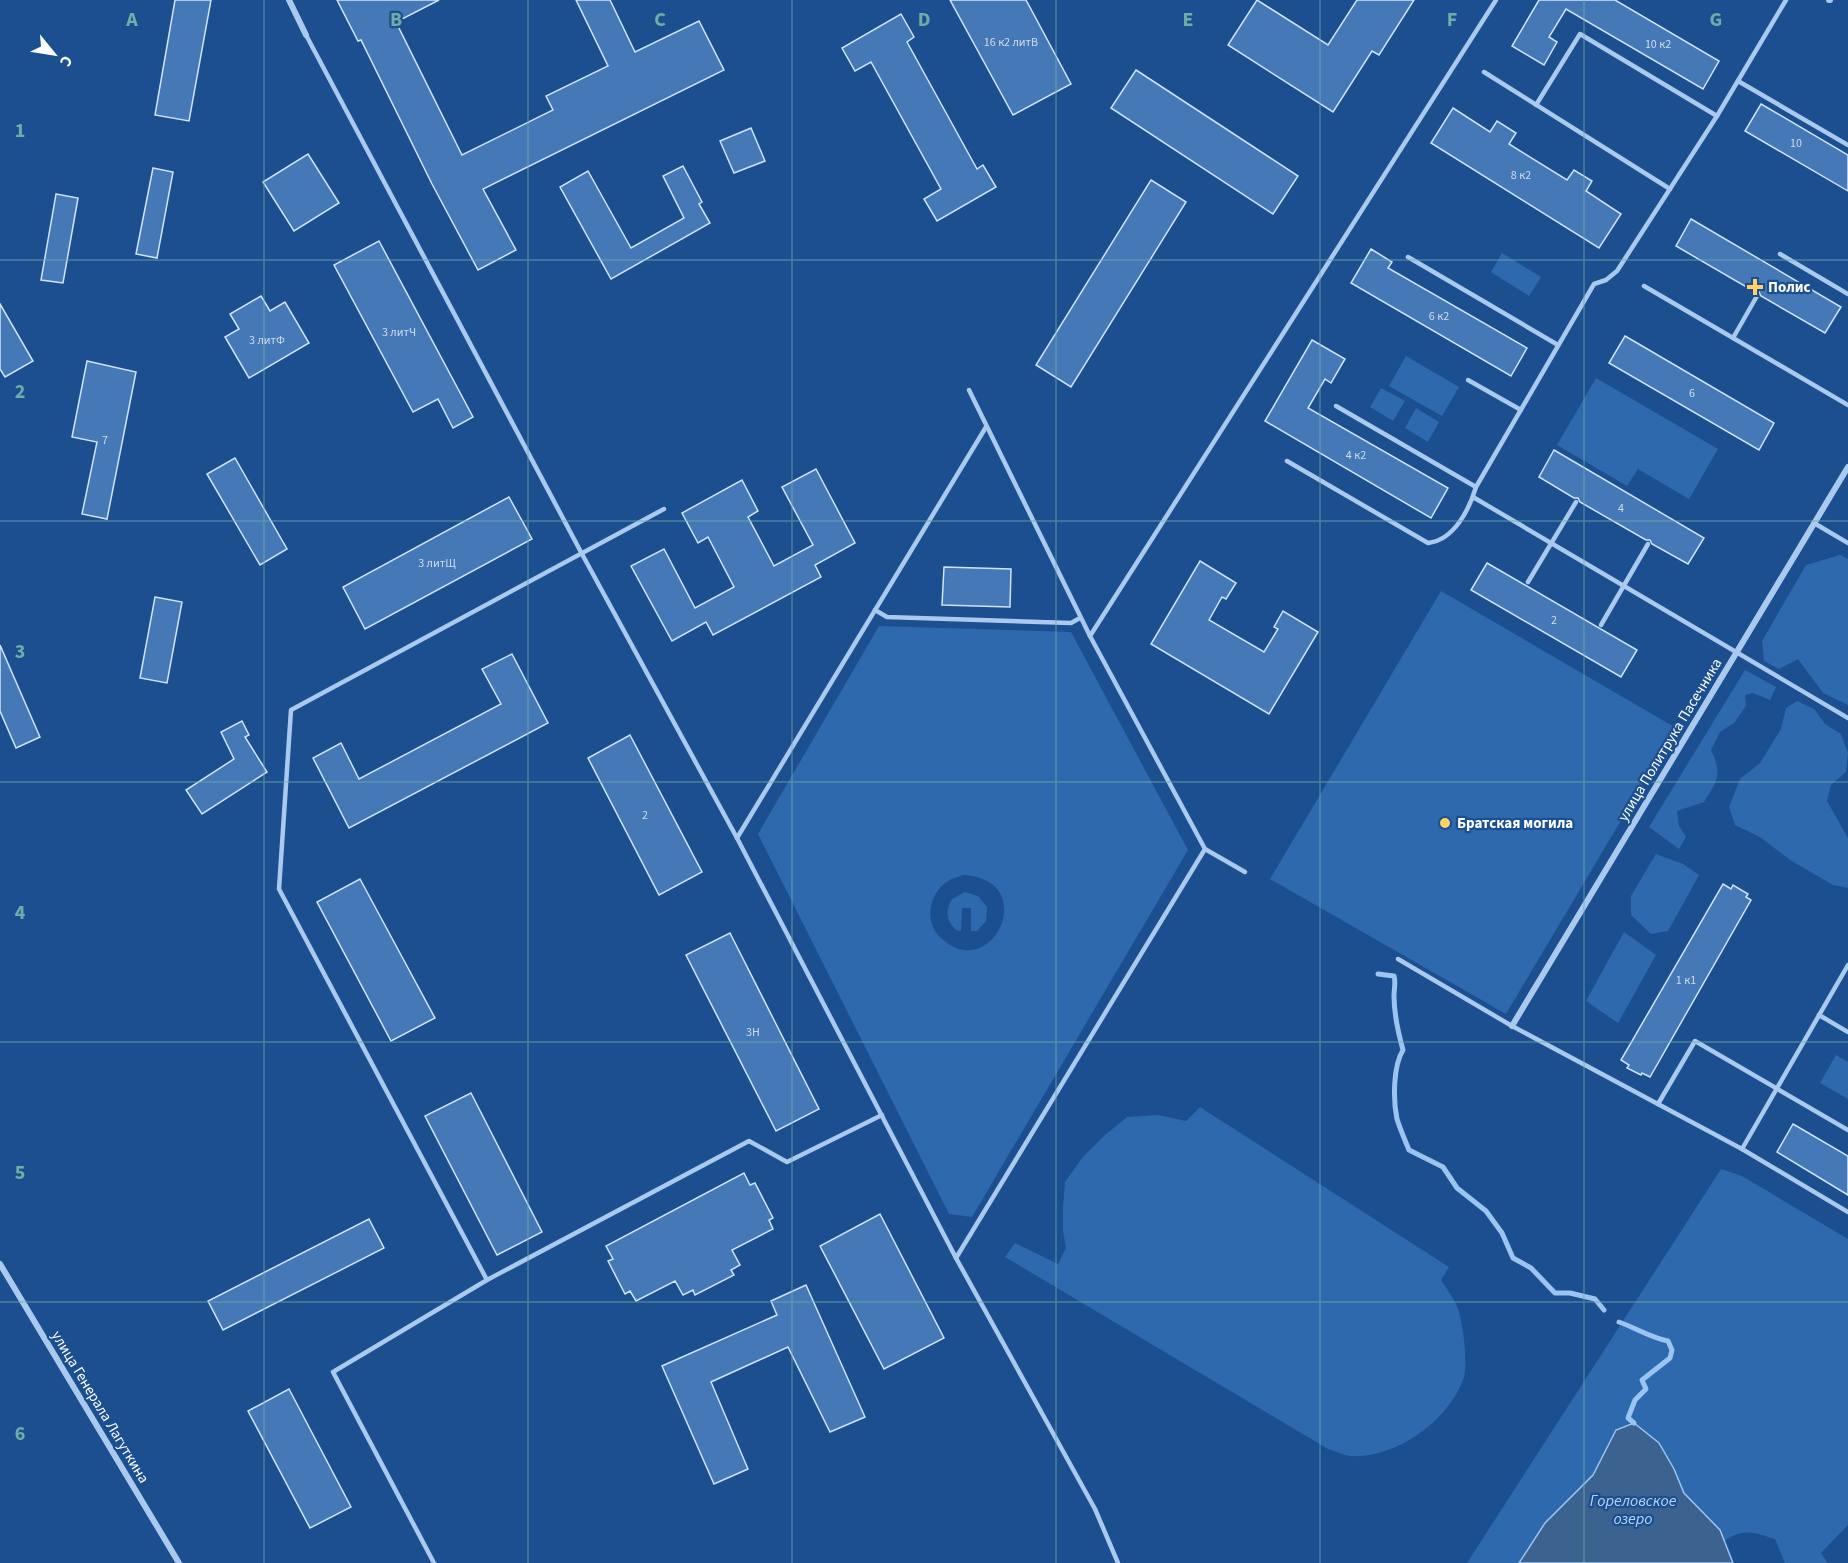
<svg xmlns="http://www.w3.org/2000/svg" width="1848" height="1563" font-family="'Source Sans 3',sans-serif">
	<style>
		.green { fill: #2e69ad; fill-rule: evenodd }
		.water { fill: #3c6290; stroke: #9cc4f0; stroke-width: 1.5 }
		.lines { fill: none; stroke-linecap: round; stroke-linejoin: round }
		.stream { stroke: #9cc4f0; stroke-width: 5 }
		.building { fill: #4478b7; stroke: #cfe3fa; stroke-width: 1.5 }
		.lane { stroke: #a9c9ee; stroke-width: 4.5 }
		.street { stroke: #a9c9ee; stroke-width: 6 }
		.grid { fill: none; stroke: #6fada8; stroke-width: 1.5; stroke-opacity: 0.55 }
		.poi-dot { fill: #ffd166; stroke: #1b4f8f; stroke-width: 2 }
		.labels { text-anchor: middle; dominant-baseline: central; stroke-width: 4.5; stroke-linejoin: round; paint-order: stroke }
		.number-label { font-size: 12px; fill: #d0dded }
		.poi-label { font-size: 15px; font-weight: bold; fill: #fff; stroke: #1b4f8f; text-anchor: start }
		.street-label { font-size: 15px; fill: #fff; stroke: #1b4f8f }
		.water-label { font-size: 16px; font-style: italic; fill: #b5d3f5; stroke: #1b4f8f }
		.grid-label { font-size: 20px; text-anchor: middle; font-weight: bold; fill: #6fada8; stroke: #1b4f8f; stroke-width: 4.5; stroke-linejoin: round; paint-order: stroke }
	</style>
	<rect width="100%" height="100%" fill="#1b4f8f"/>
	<g class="green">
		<path d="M1502 253 1541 277 1529 296 1491 272Z"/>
		<path d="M1406 356 1459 387 1442 416 1389 386Z"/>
		<path d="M1596 378 1718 449 1689 499 1638 469 1627 486 1557 445Z"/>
		<path d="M1381 388 1405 401 1393 421 1370 407Z"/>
		<path d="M1416 408 1439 422 1428 442 1405 428Z"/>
		<path d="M1840 555 1848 559V705L1823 693 1798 659 1779 669 1764 661 1762 641 1806 565Z"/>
		<path d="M1441 591 1676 728 1506 1014 1270 879Z"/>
		<path d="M879 626 1071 632 1188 850 972 1217 949 1214 758 834ZM963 875C1042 879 992 986 941 938 923 922 929 891 950 880 953 878 959 877 963 875Z"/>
		<path d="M1745 670 1776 687 1770 700 1753 693 1745 695 1746 706 1734 723 1720 732 1711 750C1723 775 1717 781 1704 802L1677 811 1679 826 1686 837 1679 849 1649 827Z"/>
		<path d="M1797 701 1814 709 1825 724 1841 734 1848 753 1846 772 1831 785 1827 801 1848 838V888L1833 885 1790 860 1760 837 1735 825 1729 807 1740 779 1760 763 1781 729 1786 708Z"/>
		<path d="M1656 854 1683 864 1699 875 1668 931 1651 934 1631 915V896Z"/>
		<path d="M965 892 978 896 987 907 986 921 977 931H971V908H962L961 931 956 930C946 920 945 911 952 899Z"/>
		<path d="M1624 932 1656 955 1618 1023 1586 1001Z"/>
		<path d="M1836 1055 1848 1062V1099L1820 1083Z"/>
		<path d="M1200 1107 1449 1267 1441 1280C1446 1288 1452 1296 1456 1304 1463 1319 1468 1361 1464 1377 1450 1420 1396 1459 1350 1456 1343 1455 1335 1451 1328 1449L1005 1257 1015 1243 1058 1264 1066 1248 1063 1231V1208L1065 1182 1082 1158 1105 1135 1127 1117 1158 1115 1186 1121Z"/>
		<path d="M1721 1169 1742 1176 1848 1239V1525L1821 1553 1828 1563H1785L1775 1539C1753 1532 1744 1528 1724 1541L1720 1530 1684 1493 1674 1469 1615 1430 1593 1475 1545 1523 1519 1563H1467Z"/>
	</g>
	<path class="water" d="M1634 1423 1659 1443 1674 1469 1684 1493 1720 1530 1733 1563H1519L1545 1523 1593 1475 1616 1430Z"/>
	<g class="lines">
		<g class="stream">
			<path d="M1378 974 1394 976C1396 983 1394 988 1394 996 1394 1014 1398 1032 1403 1050 1393 1066 1393 1100 1397 1119 1400 1129 1405 1140 1409 1150L1443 1167 1457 1188 1486 1211 1502 1233 1513 1258 1531 1268 1555 1293H1570L1595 1299 1604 1310"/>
			<path d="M1619 1322C1636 1328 1651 1338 1668 1341L1672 1350 1670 1358 1642 1380 1646 1389 1635 1400 1628 1418 1634 1423"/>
		</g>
	</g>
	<g class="building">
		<path d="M175 0H211L189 121 155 115Z"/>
		<path d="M337 0H439L396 22 462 155 553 110 546 96 608 66 576 0H610L635 52 699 21 724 70 483 189 516 250 478 270 432 184 361 40 358 41Z"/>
		<path d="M950 0H1026L1071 84 1013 115Z"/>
		<path d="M1257 0 1328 45 1357 0H1414L1379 55 1372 51 1333 112 1228 45Z"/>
		<path d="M1539 0H1615L1719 61 1703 89 1566 9 1549 37 1557 42 1544 65 1512 46Z"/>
		<path d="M901 14 914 37 907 42 977 169 983 165 996 187 937 221 924 199 941 189 871 62 855 71 842 48Z"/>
		<path d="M1136 70 1298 176 1273 214 1111 108Z"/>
		<path d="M1761 104 1848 155V191L1745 131Z"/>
		<path d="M1453 108 1490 132 1497 121 1516 133 1509 144 1567 180 1574 170 1592 181 1586 191 1621 214 1599 248 1431 143Z"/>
		<path d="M751 128 765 161 734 173 720 141Z"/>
		<path d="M308 154 339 203 294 231 263 182Z"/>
		<path d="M683 166 702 202 699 204 710 223 611 279 560 187 588 171 631 248 684 218 663 176Z"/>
		<path d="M153 168 173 172 157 258 136 254Z"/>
		<path d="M1151 180 1186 202 1071 387 1036 365Z"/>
		<path d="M56 194 78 198 63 283 41 280Z"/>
		<path d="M1691 219 1841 307 1825 333 1761 296 1759 292H1755L1676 246Z"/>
		<path d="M379 241 473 417 453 428 438 399 413 412 334 265Z"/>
		<path d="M1371 249 1392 262 1388 268 1527 348 1511 376 1351 283Z"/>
		<path d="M261 296 270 311 285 302 309 343 249 378 225 337 239 329 230 314Z"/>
		<path d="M0 304 33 361 5 377 0 369Z"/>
		<path d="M1625 336 1774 423 1759 450 1609 363Z"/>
		<path d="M1312 340 1345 359 1331 383 1325 379 1308 408 1448 488 1431 518 1265 421Z"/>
		<path d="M87 361 136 372 107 519 82 514 97 442 72 437Z"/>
		<path d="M1554 450 1704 538 1688 564 1652 544 1650 540H1646L1580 502 1578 498H1574L1539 477Z"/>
		<path d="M235 458 287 549 260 565 207 474Z"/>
		<path d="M816 469 855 543 815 565 821 577 713 635 706 622 672 641 631 566 664 549 695 608 734 587 708 537 698 543 682 513 742 480 758 511 748 517 774 566 813 545 782 487Z"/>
		<path d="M509 497 532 539 365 629 343 587Z"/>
		<path d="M1200 561 1236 583 1226 599 1222 597 1209 620 1264 652 1278 629 1274 627 1283 611 1318 632 1269 714 1151 644Z"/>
		<path d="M1487 563 1637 650 1621 677 1471 590Z"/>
		<path d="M944 567 1011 569 1010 607 942 605Z"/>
		<path d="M155 597 182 602 167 683 140 678Z"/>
		<path d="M0 645 40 737 16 748 0 711Z"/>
		<path d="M512 654 548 723 349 828 313 758 341 743 359 779 501 704 482 669Z"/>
		<path d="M242 721 249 735 245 737 267 772 202 814 186 790 234 759 221 732Z"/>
		<path d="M630 735 702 872 659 895 588 758Z"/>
		<path d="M360 879 435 1018 391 1041 317 902Z"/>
		<path d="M1723 884 1731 889 1733 885 1748 894 1746 897 1751 900 1650 1077 1642 1073 1641 1075 1627 1068 1629 1065 1621 1060Z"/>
		<path d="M730 933 819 1109 776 1131 686 955Z"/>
		<path d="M471 1093 542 1232 497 1255 425 1116Z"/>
		<path d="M1793 1124 1848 1156V1195L1777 1152Z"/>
		<path d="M744 1173 750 1185 755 1183 773 1218 769 1220 773 1229 732 1250 740 1265 731 1270 734 1275 695 1295 693 1290 683 1295 675 1281 636 1301 630 1291 625 1294 608 1261 613 1259 606 1246Z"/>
		<path d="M880 1214 944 1338 884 1369 820 1246Z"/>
		<path d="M369 1219 384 1248 223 1330 208 1301Z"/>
		<path d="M806 1285 865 1417 830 1432 788 1347 711 1382 748 1469 714 1484 662 1366 777 1315 771 1301Z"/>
		<path d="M289 1389 351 1507 310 1528 248 1411Z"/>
	</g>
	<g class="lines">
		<g class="lane">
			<path d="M306 35 582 554 737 838 956 1258 1095 1509 1118 1563"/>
			<path d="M1484 72 1670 189"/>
			<path d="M1738 81 1848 145"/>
			<path d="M1536 105 1580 34 1717 116"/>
			<path d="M1780 254 1848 294"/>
			<path d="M1408 257 1558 345"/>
			<path d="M1644 286 1848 405"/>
			<path d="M1733 338 1757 296"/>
			<path d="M1468 380 1521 410"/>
			<path d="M1336 406 1476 487"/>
			<path d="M1287 461 1428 543C1454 540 1469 510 1476 487L1594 284 1606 280 1617 271 1717 116 1786 0"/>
			<path d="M1473 497 1848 718"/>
			<path d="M1814 523 1848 543"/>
			<path d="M1528 582 1576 502"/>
			<path d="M875 610 887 617 1071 623 1080 618"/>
			<path d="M1601 625 1648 544"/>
			<path d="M1090 636 1496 0"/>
			<path d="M737 838 986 427"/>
			<path d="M1205 849 1245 872"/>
			<path d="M1398 959 1512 1026 1742 1149 1848 1212"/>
			<path d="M1819 1015 1848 1032"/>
			<path d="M1658 1104 1695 1041 1848 1130"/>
			<path d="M1742 1149 1848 965"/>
			<path d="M956 1258 1205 849 1090 636 969 390"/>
			<path d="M487 1280 279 889 291 710 664 509"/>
			<path d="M434 1563 333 1372 487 1280 749 1141 787 1162 882 1115"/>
		</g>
		<g class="street">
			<path d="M289 0 306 35"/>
			<path d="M1829 0H1830"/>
			<path d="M1512 1026 1848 467"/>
			<path d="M0 1264 179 1563"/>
		</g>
	</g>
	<path class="grid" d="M264 0V1563M528 0V1563M792 0V1563M1056 0V1563M1320 0V1563M1584 0V1563M0 260H1848M0 521H1848M0 782H1848M0 1042H1848M0 1302H1848"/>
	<g class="poi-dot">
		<path d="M1752 278h6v6h6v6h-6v6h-6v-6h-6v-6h6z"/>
		<circle cx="1445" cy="823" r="6"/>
	</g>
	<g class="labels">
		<g class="number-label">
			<text x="1011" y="42">16 к2 литВ</text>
			<text x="1658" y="44">10 к2</text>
			<text x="1796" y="143">10</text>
			<text x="1521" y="175">8 к2</text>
			<text x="1439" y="316">6 к2</text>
			<text x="399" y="332">3 литЧ</text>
			<text x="267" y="340">3 литФ</text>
			<text x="1692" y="393">6</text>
			<text x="105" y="440">7</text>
			<text x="1356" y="455">4 к2</text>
			<text x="1621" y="508">4</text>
			<text x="437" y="563">3 литЩ</text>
			<text x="1554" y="620">2</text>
			<text x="645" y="815">2</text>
			<text x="1686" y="980">1 к1</text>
			<text x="753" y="1032">3Н</text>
		</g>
		<g class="poi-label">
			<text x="1768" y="287">Полис</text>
			<text x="1457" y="823">Братская могила</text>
		</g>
		<g class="street-label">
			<text transform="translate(1670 740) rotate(-59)">улица Политрука Пасечника</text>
			<text transform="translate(100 1407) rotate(59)">улица Генерала Лагуткина</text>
		</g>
		<g class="water-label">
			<text x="1633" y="1501">Гореловское<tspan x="1633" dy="18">озеро</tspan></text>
		</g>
	</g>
	<g class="grid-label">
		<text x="132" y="26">A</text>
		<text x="396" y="26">B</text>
		<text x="660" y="26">C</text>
		<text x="924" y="26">D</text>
		<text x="1188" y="26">E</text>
		<text x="1452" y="26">F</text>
		<text x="1716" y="26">G</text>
		<text x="20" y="137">1</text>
		<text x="20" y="398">2</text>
		<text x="20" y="658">3</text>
		<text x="20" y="919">4</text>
		<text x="20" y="1179">5</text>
		<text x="20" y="1440">6</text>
	</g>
	<g transform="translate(54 54) rotate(120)" stroke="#1b4f8f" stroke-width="4.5" paint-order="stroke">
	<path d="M0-4.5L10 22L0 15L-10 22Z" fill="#ffffff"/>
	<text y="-9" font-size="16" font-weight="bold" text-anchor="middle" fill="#ffffff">С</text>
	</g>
</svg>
